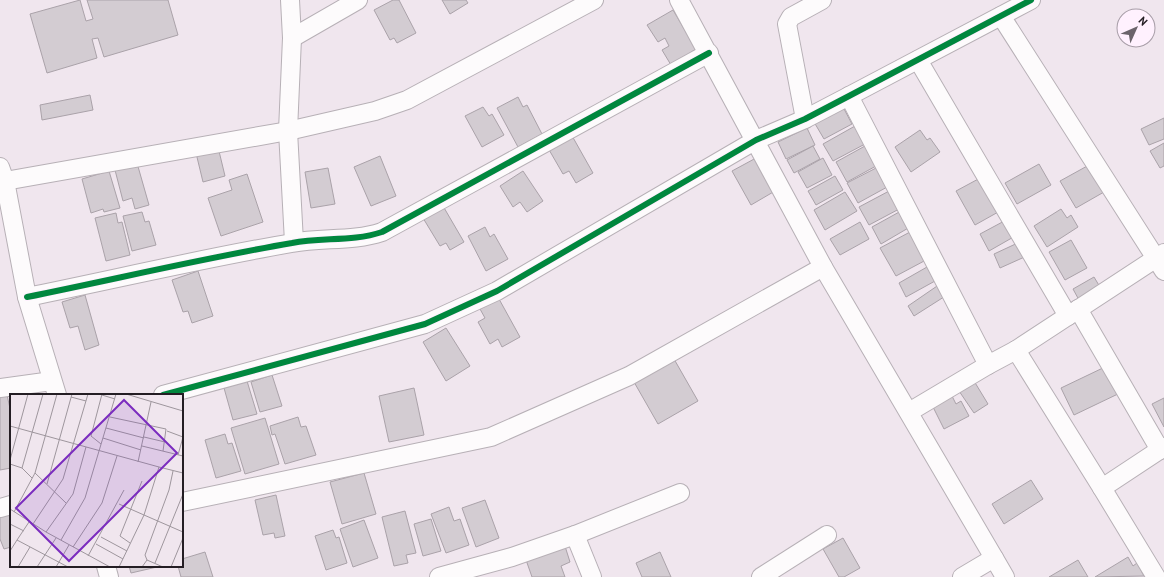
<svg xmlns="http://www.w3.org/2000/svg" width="1164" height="577" font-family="'PT Sans',sans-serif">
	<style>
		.building { fill: #d3ccd2; stroke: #aaa2a9 }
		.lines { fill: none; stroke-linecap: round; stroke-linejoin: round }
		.minor-casing { stroke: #b7b0b6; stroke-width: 20 }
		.minor { stroke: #fdfbfc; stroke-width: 18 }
		.cycleway-casing { stroke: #fff1fe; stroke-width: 8 }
		.cycleway { stroke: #00873e; stroke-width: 6 }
		.inset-road { fill: none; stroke: #9e969d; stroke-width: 1 }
		.view { fill: #7b2cbf; fill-opacity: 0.15; stroke: #7b2cbf; stroke-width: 2 }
		.inset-edge { fill: none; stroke: #241e24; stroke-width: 2 }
	</style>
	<rect width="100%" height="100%" fill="#f0e6ee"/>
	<g class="building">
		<path d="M80 0 86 21 93 19 87 0H168L178 35 104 57 98 38 92 39 97 58 47 73 30 14Z"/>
		<path d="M393 0H399L416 33 397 43 394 38 390 40 374 10Z"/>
		<path d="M442 0H466L468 3 450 14Z"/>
		<path d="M673 10 696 49 671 65 662 50 669 46 665 38 658 42 647 25Z"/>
		<path d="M90 95 93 110 42 120 40 105Z"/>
		<path d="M518 97 523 107 527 105 542 134 518 147 497 108Z"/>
		<path d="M483 107 489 116 492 114 504 135 482 147 465 116Z"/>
		<path d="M843 107 852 124 824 139 814 122Z"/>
		<path d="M1164 118V139L1149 145 1141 129Z"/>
		<path d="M855 126 865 144 833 161 823 144Z"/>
		<path d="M807 128 815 145 786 159 778 142Z"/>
		<path d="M920 130 927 140 930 138 940 152 911 172 895 147Z"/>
		<path d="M571 134 593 173 576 183 569 171 563 174 548 148Z"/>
		<path d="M1164 143V166L1160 168 1150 151Z"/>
		<path d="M813 146 820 159 794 173 787 160Z"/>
		<path d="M865 146 876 166 847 182 836 162Z"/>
		<path d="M218 147 225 176 203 182 196 153Z"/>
		<path d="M380 156 396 196 371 206 354 167Z"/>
		<path d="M756 158 775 191 751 205 732 171Z"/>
		<path d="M823 158 832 175 807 188 798 172Z"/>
		<path d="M137 163 149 205 135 209 132 198 123 201 115 170Z"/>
		<path d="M1039 164 1051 185 1017 204 1005 183Z"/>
		<path d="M1089 165 1104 192 1076 208 1060 181Z"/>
		<path d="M878 167 889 186 858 203 847 183Z"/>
		<path d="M328 168 335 204 311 208 305 172Z"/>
		<path d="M109 171 120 208 104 212 103 209 91 213 82 179Z"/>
		<path d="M523 171 543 201 527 212 520 202 513 207 500 186Z"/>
		<path d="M247 174 263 222 221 236 208 198 232 190 229 180Z"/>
		<path d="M835 176 843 190 816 205 808 191Z"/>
		<path d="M982 177 1000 211 975 225 956 191Z"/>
		<path d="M891 190 901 208 869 225 859 207Z"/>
		<path d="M845 192 857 211 825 230 814 210Z"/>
		<path d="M443 206 464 242 450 250 446 243 440 246 423 218Z"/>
		<path d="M1061 209 1067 218 1071 215 1078 227 1047 247 1034 226Z"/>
		<path d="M901 211 910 227 881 244 872 227Z"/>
		<path d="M142 212 145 222 149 221 156 245 132 251 123 216Z"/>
		<path d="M116 213 118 223 122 222 130 255 106 261 95 218Z"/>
		<path d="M1008 219 1017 235 989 251 980 234Z"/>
		<path d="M860 222 869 239 840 255 830 239Z"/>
		<path d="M485 227 490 237 494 234 508 259 486 271 468 236Z"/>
		<path d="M910 232 926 260 896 276 880 248Z"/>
		<path d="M1071 240 1087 268 1065 280 1049 252Z"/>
		<path d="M1022 241 1029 255 1000 268 994 254Z"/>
		<path d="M927 267 935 281 906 297 899 283Z"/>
		<path d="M198 271 213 316 192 323 188 311 183 312 172 280Z"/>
		<path d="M1094 277 1100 287 1079 300 1073 289Z"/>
		<path d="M940 284 947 295 914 316 908 306Z"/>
		<path d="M85 295 99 345 85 350 78 326 70 328 62 302Z"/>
		<path d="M499 299 520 337 502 347 498 339 490 344 478 322 485 318 480 309Z"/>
		<path d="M446 328 470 366 446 381 423 342Z"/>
		<path d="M674 359 698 401 658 424 634 382Z"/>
		<path d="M1107 366 1120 393 1074 415 1061 388Z"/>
		<path d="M272 375 282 406 260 412 251 382Z"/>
		<path d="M247 381 257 414 233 420 224 388Z"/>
		<path d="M974 381 988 404 974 413 959 391Z"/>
		<path d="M414 388 424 435 389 442 379 396Z"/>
		<path d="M7 395 11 413V468L0 470V397Z"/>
		<path d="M952 396 956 404 961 401 969 416 944 429 933 407Z"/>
		<path d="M1164 398V427L1152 404Z"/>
		<path d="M298 417 301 427 306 426 316 455 285 464 275 434 272 435 270 426Z"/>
		<path d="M265 418 279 464 245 474 231 428Z"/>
		<path d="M225 434 228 444 232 443 241 471 216 478 205 440Z"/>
		<path d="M364 473 376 514 342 524 330 482Z"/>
		<path d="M1031 480 1043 499 1004 524 992 504Z"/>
		<path d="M276 495 285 536 275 538 274 533 263 535 255 500Z"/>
		<path d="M485 500 499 538 476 547 462 508Z"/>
		<path d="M449 507 454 521 460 519 469 545 446 553 431 514Z"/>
		<path d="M405 511 416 553 406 555 408 563 394 566 382 517Z"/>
		<path d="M11 513V547L4 549 0 539V517Z"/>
		<path d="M431 519 441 551 423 556 414 524Z"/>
		<path d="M364 520 378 558 353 567 340 529Z"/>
		<path d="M333 530 336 538 339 537 347 563 326 570 315 536Z"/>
		<path d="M843 538 860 568 844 577H839L823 549Z"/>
		<path d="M564 543 570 562 561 566 565 577H532L525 557Z"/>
		<path d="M205 552 213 577H181L178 566H182V559Z"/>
		<path d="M660 552 671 577H642L636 563Z"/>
		<path d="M1128 557 1133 566 1137 563 1144 576 1095 577Z"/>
		<path d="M1078 560 1088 577H1049Z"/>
		<path d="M129 566H157V567L131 573Z"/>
	</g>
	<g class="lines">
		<defs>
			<g id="minor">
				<path d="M290 0 292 38 288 131 294 242"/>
				<path d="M679 0 823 267 994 558"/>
				<path d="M1001 16 1164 271"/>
				<path d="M292 38 358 0"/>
				<path d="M918 60 1068 316"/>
				<path d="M849 96 988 365"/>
				<path d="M805 119 787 24 791 17 822 0"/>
				<path d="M0 167 5 181 27 297 57 395"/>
				<path d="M5 181 288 131 375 111 407 100 594 0"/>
				<path d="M27 297C116 279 204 258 292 243 322 237 352 242 382 232L709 53"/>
				<path d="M1078 309 1160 450"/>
				<path d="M1016 350 1102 488 1156 577"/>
				<path d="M0 388 52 381"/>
				<path d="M163 395 425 324 497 291 756 140 805 119 849 96 1031 0"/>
				<path d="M909 412 988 365 1016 350 1164 253"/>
				<path d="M1102 488 1164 447"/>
				<path d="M182 502 491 437 629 376 823 267"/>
				<path d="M0 508 11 505"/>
				<path d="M575 535 592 577"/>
				<path d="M106 566 109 577"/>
				<path d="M439 577 512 557 575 535 680 493"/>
				<path d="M761 577 827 535"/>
				<path d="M962 577 994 558 1005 577"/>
			</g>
		</defs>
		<use href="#minor" class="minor-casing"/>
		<use href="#minor" class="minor"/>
		<defs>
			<g id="cycleway">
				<path d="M27 297C116 279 204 258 292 243 322 237 352 242 382 232L709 53"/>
				<path d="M163 395 425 324 497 291 756 140 805 119 849 96 1031 0"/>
			</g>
		</defs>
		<use href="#cycleway" class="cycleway-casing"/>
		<use href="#cycleway" class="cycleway"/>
	</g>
	<g transform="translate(10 394)">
		<rect width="173" height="173" fill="#f0e6ee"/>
		<path class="inset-road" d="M116 0 173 17M92 1 105 5M61 3 76 7M100 23 156 35 153 57M0 32 149 73M96 34 134 44M157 37 173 43M134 43 155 48M93 44 131 56M91 50 81 42 92 0M132 52 173 62M168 61 173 43M0 66 18 0M128 68 141 8M0 70 12 74 22 84M12 74 33 0M25 79 56 109M37 90 62 0M109 110 134 121 149 73 173 79M0 115 36 138 100 173M4 118 25 79 47 0M19 128 7 146 58 173M0 130 14 137M23 130 53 85 78 0M36 138 63 100 76 53M91 143 117 157M51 146 75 104 106 0M120 149 110 142 132 87M86 150 113 165M63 153 92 109 107 62M0 157 7 146M78 162 114 96M137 166 135 161 159 96 163 77M145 169 173 100M8 173 20 153M27 173 46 144M46 173 59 151M109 173 134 121 173 138M132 173 137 166 153 173M161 173 173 144"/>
		<path class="view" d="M114 6 167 59 59 167 6 114Z"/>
		<rect width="173" height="173" class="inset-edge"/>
	</g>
	<g transform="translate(1136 28) rotate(45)"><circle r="19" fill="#fff1fe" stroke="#a79da7"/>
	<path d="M0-3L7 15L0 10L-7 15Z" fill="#6b646b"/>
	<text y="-6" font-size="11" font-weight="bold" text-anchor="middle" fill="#241e24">N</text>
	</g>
</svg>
